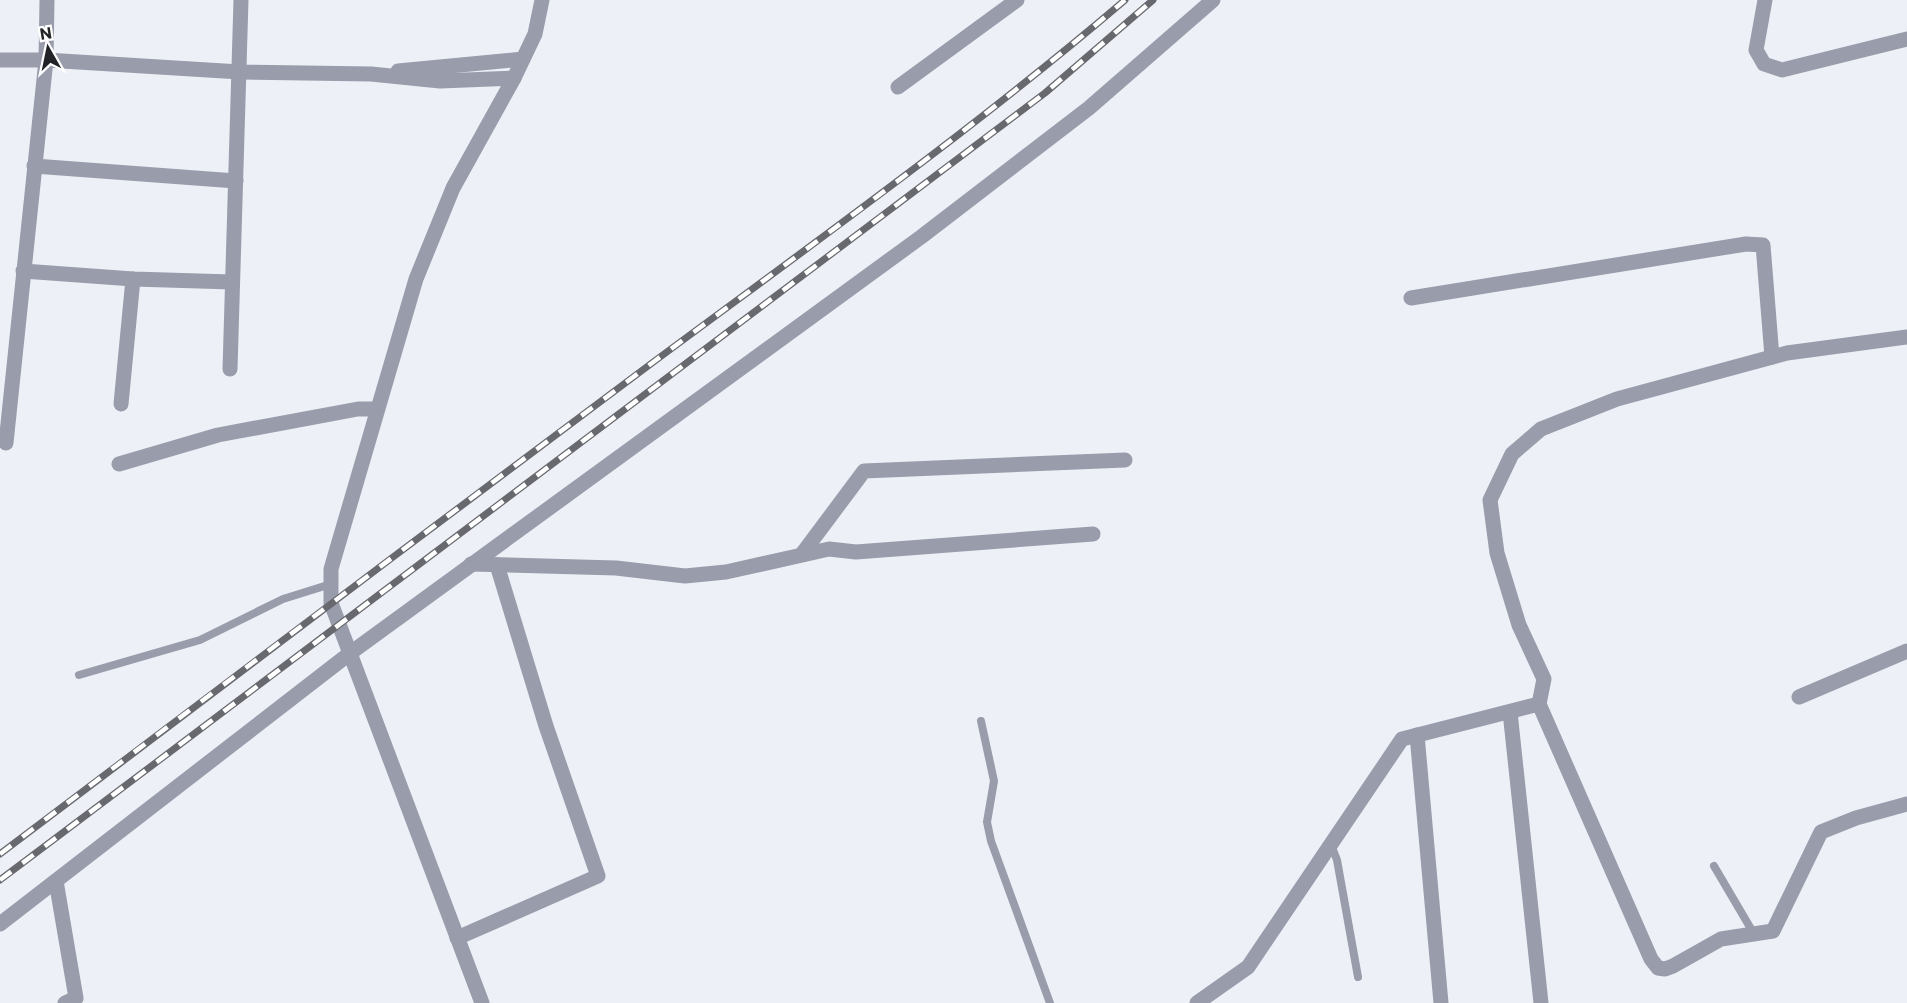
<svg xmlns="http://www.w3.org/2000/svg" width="1907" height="1003" font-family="Commissioner,sans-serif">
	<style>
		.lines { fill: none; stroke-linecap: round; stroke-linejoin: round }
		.service { stroke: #999caa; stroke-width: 8 }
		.minor { stroke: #999caa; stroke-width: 15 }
		.rail-casing { stroke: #68696e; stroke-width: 7 }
		.rail { stroke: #fff; stroke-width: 4.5; stroke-dasharray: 14; stroke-linecap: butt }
	</style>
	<rect width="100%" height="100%" fill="#eef0f8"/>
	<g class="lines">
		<g class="service">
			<path d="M79 675 200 640 283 599 331 584"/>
			<path d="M981 721 994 781 987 822 991 841 1050 1003"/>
			<path d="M1331 845 1337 860 1358 977"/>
			<path d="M1714 866 1754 934"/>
		</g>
		<g class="minor">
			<path d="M1765 0 1756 50 1764 64 1782 70 1907 39"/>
			<path d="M0 60H46L240 72 371 74 440 81 514 78"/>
			<path d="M398 71 523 59"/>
			<path d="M898 87 1017 0"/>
			<path d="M34 166 236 181"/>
			<path d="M23 271 133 279 232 282"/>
			<path d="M1411 298 1746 244 1763 245 1772 357"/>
			<path d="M1907 337 1787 353 1617 399 1541 429 1512 454 1490 500 1497 553 1519 625 1544 679 1539 704 1651 959 1658 968 1665 969 1673 966 1721 939 1773 931 1821 832 1856 818 1907 804"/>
			<path d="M230 369 241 0"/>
			<path d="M121 404 133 279"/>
			<path d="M6 443 46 60 47 0"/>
			<path d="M119 464 218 435 358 409H377"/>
			<path d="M802 554 864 471 1125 460"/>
			<path d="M471 564 616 568 685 576 726 572 829 549 856 552 1093 534"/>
			<path d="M1799 697 1907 651"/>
			<path d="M1510 712 1541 1003"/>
			<path d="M1417 735 1441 1003"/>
			<path d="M56 881 76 998 65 1003"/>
			<path d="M0 924 349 654 921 237 1089 108 1213 0"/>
			<path d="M457 938 598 876 546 726 497 565"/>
			<path d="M482 1003 331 603V569L416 279 453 188 514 78 535 34 542 0"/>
			<path d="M1197 1003 1248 967 1402 739 1539 704"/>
		</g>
		<defs>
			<g id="rail">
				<path d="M0 854C217 689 434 526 652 363 811 245 974 129 1125 0"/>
				<path d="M0 880 1045 93 1153 0"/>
			</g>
		</defs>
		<use href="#rail" class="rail-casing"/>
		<use href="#rail" class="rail"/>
	</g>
	<g transform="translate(48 48) rotate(351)" stroke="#ffffff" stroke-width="4.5" paint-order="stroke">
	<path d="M0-4.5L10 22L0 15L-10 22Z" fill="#222326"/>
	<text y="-9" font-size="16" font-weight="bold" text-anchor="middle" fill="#222326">N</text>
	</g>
</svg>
